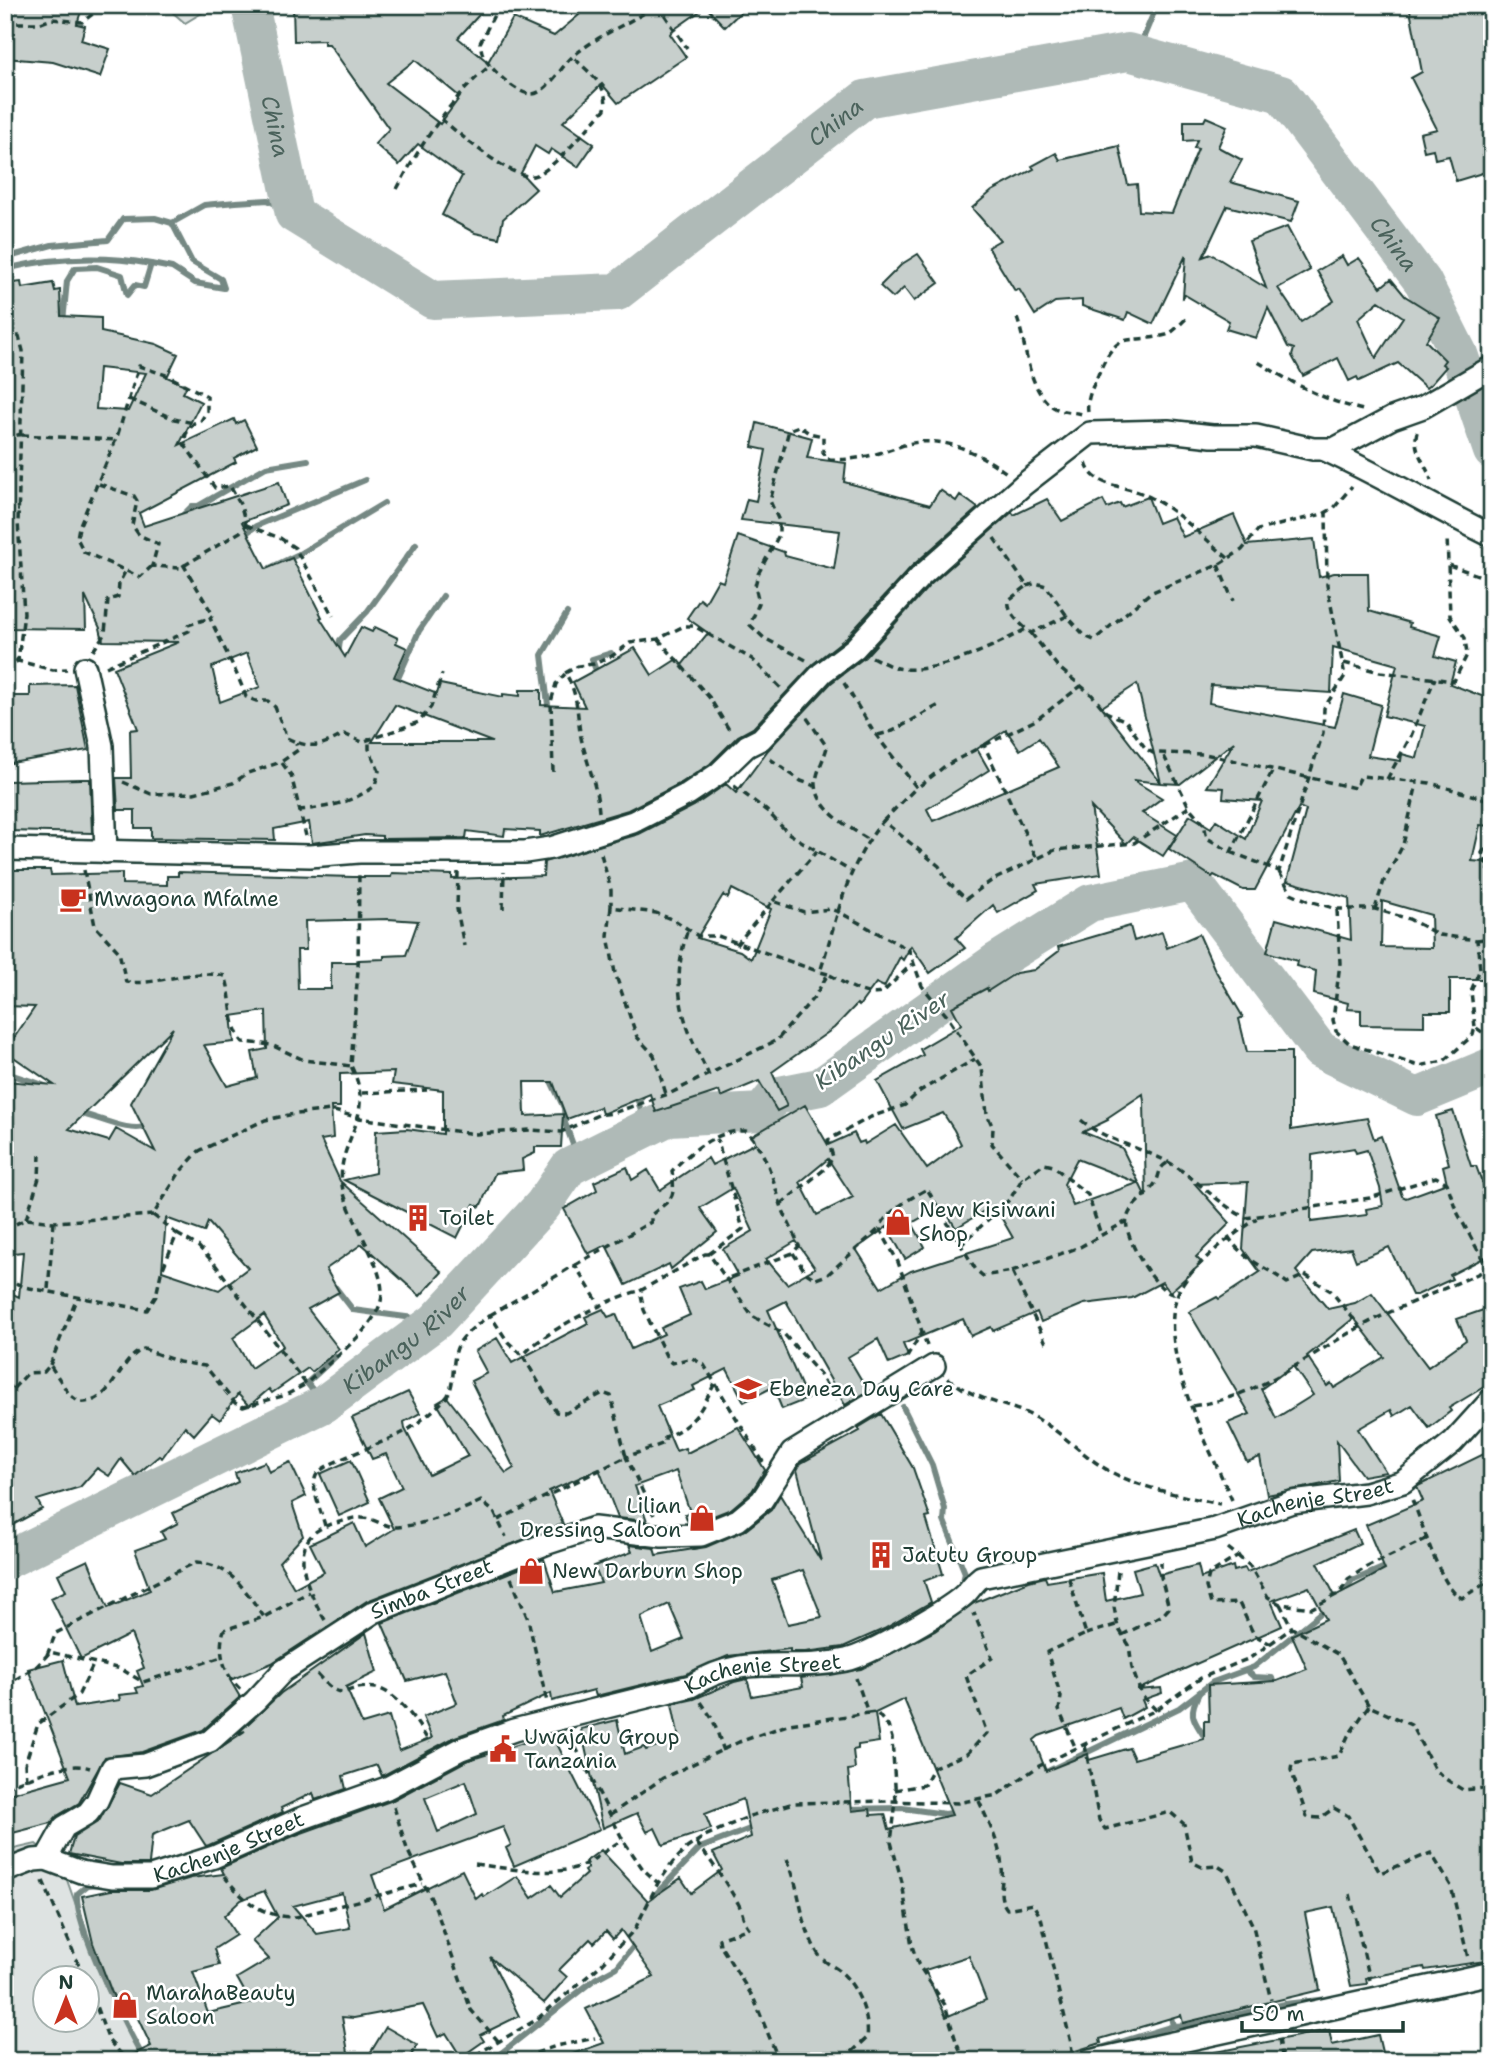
<svg xmlns="http://www.w3.org/2000/svg" width="1497" height="2066" font-family="'Shantell Sans',sans-serif">
	<style>
		.green { fill: #dee3e2; stroke: #7e908b; stroke-width: 2; fill-rule: evenodd }
		.lines { fill: none; stroke-linecap: round; stroke-linejoin: round }
		.stream { stroke: #758883; stroke-width: 6 }
		.river { stroke: #afbab7; stroke-width: 38 }
		.building { fill: #c7cfcc; stroke: #1f3d34; stroke-width: 2; fill-rule: evenodd }
		.street-casing { stroke: #1f3d34; stroke-width: 26 }
		.path { stroke: #1f3d34; stroke-width: 3.5; stroke-dasharray: 7 5; stroke-linecap: butt }
		.street { stroke: #fff; stroke-width: 21 }
		.labels { text-anchor: middle; dominant-baseline: central; stroke-width: 5; stroke-linejoin: round; paint-order: stroke }
		.poi-label { font-size: 21px; fill: #1f3d34; stroke: #fff; text-anchor: start }
		.street-label { font-size: 21px; fill: #1f3d34; stroke: #fff }
		.water-label { font-size: 23px; font-style: italic; fill: #4a625b; stroke: #fff }
	</style>
	<rect width="100%" height="100%" fill="#fff"/>
	<filter id="ink" filterUnits="userSpaceOnUse"><feTurbulence type="fractalNoise" baseFrequency=".0143" numOctaves="2"/><feDisplacementMap in="SourceGraphic" scale="14" xChannelSelector="R" yChannelSelector="G"/><feConvolveMatrix kernelMatrix="1 2 1 2 8 2 1 2 1" color-interpolation-filters="sRGB"/></filter>
	<g filter="url(#ink)">
		<g class="green">
			<path d="M164 5H215L185 23Z"/>
			<path d="M36 1844 62 1866 104 1984 143 2061H5V1851ZM46 1979H88V2021H46Z"/>
		</g>
		<g class="lines">
			<g class="stream">
				<path d="M1136 55 1157 5"/>
				<path d="M5 258 52 245 108 240 123 219 155 218 172 223 204 205 236 202 268 200 294 214"/>
				<path d="M151 264 172 268 195 283 224 288 221 279 192 262 172 223"/>
				<path d="M5 269C55 257 101 255 151 264L144 287 135 285 127 295 122 275 97 267 75 268 67 281 63 322"/>
				<path d="M179 519 192 506H198L266 467 308 460"/>
				<path d="M242 536 256 526 365 480"/>
				<path d="M271 574 270 568 299 554 384 503"/>
				<path d="M338 656 340 640 367 612 416 544"/>
				<path d="M595 668 592 659 611 653"/>
				<path d="M395 685 419 631 443 596"/>
				<path d="M549 713 542 655 567 613"/>
				<path d="M5 1072C20 1079 35 1080 49 1088"/>
				<path d="M549 1077 564 1108 565 1123 579 1161"/>
				<path d="M640 1090 642 1097 638 1101 646 1128"/>
				<path d="M80 1109 82 1114C104 1119 128 1133 150 1126"/>
				<path d="M336 1288 353 1310 436 1321"/>
				<path d="M324 1404 307 1383 335 1357"/>
				<path d="M903 1407 932 1465 945 1509 944 1521 965 1573 962 1586"/>
				<path d="M1341 1597 1352 1581 1392 1564"/>
				<path d="M1247 1671 1254 1677 1272 1678 1275 1689"/>
				<path d="M1199 1693C1186 1718 1196 1721 1206 1740"/>
				<path d="M1040 1775 1179 1708 1213 1682 1254 1667 1327 1608"/>
				<path d="M844 1809 902 1808 945 1814 958 1812"/>
				<path d="M99 1884 88 1885 77 1894C75 1927 125 2025 143 2057"/>
				<path d="M650 1906 653 1897 700 1848 755 1827"/>
				<path d="M1173 2026 1191 2025 1285 2004 1327 1999"/>
				<path d="M491 2061 595 1979 617 1967 637 1942"/>
				<path d="M1058 2061 1173 2026 1170 2012"/>
			</g>
			<g class="river">
				<path id="s1" d="M250 5 294 214 433 300 617 292 865 99 1128 52 1281 94 1423 282 1459 354 1492 451"/>
				<path id="s2" d="M5 1561 324 1404 436 1321 543 1205 569 1167 669 1117 762 1112 775 1096 820 1087 997 961 1090 903 1193 882 1320 1050 1417 1097 1492 1066"/>
			</g>
		</g>
		<g class="building">
			<path d="M16 5H83L77 24 85 26 81 40 110 49 100 77 53 62 5 58V28H10Z"/>
			<path d="M488 5 458 38 488 62 513 18 554 36 579 15 568 5H748L725 27 706 7 672 31 670 34 686 57 618 103 602 84 563 122 594 144 578 167 551 149 548 154 535 146 521 173 536 189 503 219 499 238 475 233 442 215 462 176 418 144 399 165 375 144 389 129 329 44H324V40L294 41 293 6ZM415 60 460 97 440 124 386 83Z"/>
			<path d="M1409 5H1492V147L1486 149 1492 170 1456 181 1449 156 1435 159 1433 149 1424 151 1420 133 1437 129 1411 78 1422 72Z"/>
			<path d="M1206 117 1227 126 1218 147 1242 160 1230 182 1299 201 1291 222 1227 206 1203 257 1211 254 1266 288 1249 241 1287 227 1310 270 1278 288 1301 322 1334 301 1317 271 1342 256 1347 265 1359 258 1381 287 1391 279 1405 296 1440 318 1426 341 1445 360 1442 364 1446 367 1431 384 1426 388 1398 363 1359 381 1357 377 1349 381 1338 358 1303 376 1292 356 1294 349 1288 347 1268 308 1256 338 1226 329 1229 321 1185 295 1183 297 1186 255 1153 324 1128 312 1125 320 1082 306V300L1055 302 1035 315 1019 289 1015 291 988 247 1000 240 972 208 992 191 1034 169 1032 166 1056 153 1060 160 1119 146 1128 185 1137 184 1139 211 1172 213 1198 149 1194 148 1197 140 1184 141V121H1204ZM1379 301 1403 317 1376 358 1358 319Z"/>
			<path d="M918 254 939 283 914 301 904 288 893 298 880 286 902 264Z"/>
			<path d="M21 282 22 288 53 283 55 291 60 290 61 316 101 318V332L156 344 178 354 167 377 187 386 183 393 201 402 179 445 234 419 236 424 244 420 257 446 234 458 236 462 139 513 144 526 279 482 287 505 242 522 266 569 292 558 322 617 320 618 345 657 361 627 372 632 375 627 398 638 396 643 407 648 394 677 437 694 440 684 503 697V694L520 696V690H541V705L585 707 573 682 635 648 652 675 677 659 682 665 708 633 687 618 700 599 705 603 718 580 723 582 738 536 784 552 785 556 834 569 840 531 741 520 747 499 756 501 766 450 752 447 757 423 812 438 807 458 846 463 844 482 930 505 940 490 956 501 960 495 978 508 911 567 846 638 813 664 753 728 738 736 710 764 681 783 628 810 540 836V831L505 829 504 836 467 831 466 838 382 839V836L365 835 312 843 309 822 274 829 275 840 151 838V828H135V810H118L116 778H131L130 730 138 729 114 668 179 642 103 641 100 628 85 596 86 629 5 628V284ZM99 368 146 373 128 411 96 409ZM247 653 260 687 220 702 212 667ZM395 705 492 742H372Z"/>
			<path d="M1148 497 1158 523 1173 517 1183 537 1234 515 1247 545 1314 539 1319 577 1334 573H1368L1369 611 1410 623 1409 627 1441 636 1435 656 1456 662 1450 684 1492 700V804L1489 826 1480 825 1472 861 1483 862 1488 865 1487 870 1492 871V979H1450V1012H1424V1026L1361 1025V1010L1347 1009 1348 1003 1314 994 1316 971 1296 966 1297 961 1267 952 1276 919 1351 940 1349 898 1287 881 1306 810 1299 807 1255 890H1243L1214 875 1212 877 1169 849 1190 815 1211 828 1216 820 1246 839 1262 801 1223 798 1224 788 1207 787 1234 742 1180 784 1161 783 1137 684 1102 707 1161 783 1133 780 1162 798 1142 813 1177 835 1163 856 1133 837 1126 844 1091 807 1101 874 1035 884 1038 890 998 913 993 905 956 938 965 948 930 973 911 946 903 960 900 957 884 987 876 983 859 1006 857 1004 834 1028 772 1072 787 1106 777 1111 759 1081 721 1097 719 1091 656 1112 650 1094 602 1114 600 1107 567 1119 553 1082H524L525 1116 563 1114 561 1147H535V1153L522 1159 523 1170 495 1173 480 1207 474 1204 457 1238 344 1180 375 1173 376 1131 407 1129 443 1134V1090L392 1084 394 1072 340 1074V1107H331L333 1138 321 1140 340 1181 442 1272 420 1296 362 1244 326 1269 339 1292 308 1309 339 1349 312 1372 308 1368 272 1393 269 1389 249 1406 238 1394 220 1420 212 1414 194 1435 185 1426 162 1458 159 1456 135 1476 121 1459 109 1476 97 1468 80 1487 37 1500 42 1509 5 1529V1290L19 1297 23 1252 5 1254V1081L54 1085 5 1051 35 1007 5 1006V870H50L51 875 122 873V884L167 885V876H178V872L353 877H391L392 873 452 875V879L543 876 544 862 639 834 694 806 726 784 736 793 768 750 831 683 865 657 929 586 1012 512 1014 515 1047 499 1062 521 1103 500 1107 508 1120 503 1122 507ZM1333 647 1397 665 1384 716 1425 726 1417 758 1402 754 1401 761 1368 756 1381 705 1344 694 1335 727 1209 703 1211 685 1331 693ZM1006 730 1020 750 1039 738 1059 767 933 821 927 809 989 770 977 749ZM732 889 771 909 751 959 740 951 697 938 723 895 728 898ZM1382 901 1431 915 1432 948 1381 947ZM388 919 418 921 406 955 384 956V959L359 960V962H331V989H298L297 950H306L305 921ZM266 1011 267 1049 252 1052 257 1078 227 1086 204 1045 234 1042 231 1016ZM173 1028 131 1103 155 1151 116 1129 109 1141 69 1129ZM166 1218 204 1232 208 1222 248 1268 219 1290 162 1271ZM264 1315 283 1346 251 1368 233 1338Z"/>
			<path d="M75 685 88 750 5 764V696H30V686Z"/>
			<path d="M81 779H90L92 833 7 831 8 781Z"/>
			<path d="M1130 926 1134 941 1162 932 1167 948 1199 934 1214 968 1243 1017 1239 1019 1247 1052H1291V1130L1367 1118 1374 1139 1381 1136 1402 1196 1406 1198 1447 1183 1443 1166 1449 1164 1436 1116 1453 1111 1471 1166H1476L1492 1209V1254L1450 1275 1452 1279 1417 1295H1412L1389 1247 1356 1261 1351 1248 1312 1253 1296 1271 1328 1309 1355 1303 1372 1293 1428 1367 1466 1340 1457 1319 1492 1307V1382L1449 1408 1451 1411 1429 1428 1412 1405 1394 1416 1391 1410 1358 1429 1386 1472 1363 1476 1337 1441 1339 1481 1267 1495 1260 1457 1247 1462 1228 1423 1250 1414 1189 1312 1217 1297 1219 1299 1260 1272 1243 1249 1248 1182 1195 1184 1230 1223 1196 1257 1202 1263 1170 1292 1162 1282 1132 1298 1084 1304 1041 1322 1037 1312 993 1331 991 1327 971 1336 963 1319 903 1344 908 1356 889 1364 878 1339 848 1357 868 1391 845 1405 786 1301 768 1310 807 1399 782 1409 773 1387 744 1402 727 1369 693 1386 695 1390 657 1406 676 1451 685 1448 687 1453 738 1427 765 1470 752 1491 731 1509 698 1522H688L685 1514 690 1512 676 1471 635 1486 647 1521 618 1518 599 1469 549 1491 563 1524 367 1601 272 1663 230 1680 240 1697 203 1730 142 1752 105 1757 79 1803 57 1816 51 1823 5 1835V1795L70 1777 28 1669 63 1660 75 1707 120 1700 119 1695 138 1693 136 1688 143 1686 137 1671 144 1668 131 1634 81 1659 51 1598 66 1591 58 1574 88 1560 108 1608 150 1590 135 1550 165 1539 161 1532 178 1523 173 1513 238 1482 235 1473 265 1462 269 1472 290 1462 306 1496 292 1503 303 1536 279 1562 294 1588 324 1572 310 1544 354 1523 365 1547 394 1529 379 1498 402 1487 386 1454 372 1459 352 1418 408 1392 420 1413 404 1422 405 1429 429 1475 468 1456 437 1403 447 1397 506 1473 514 1468 471 1381 487 1373 475 1351 497 1338 512 1363 588 1323 585 1317 603 1309 608 1317 616 1314 631 1349 664 1334 661 1328 690 1315 679 1289 701 1281 705 1289 738 1276 723 1249 753 1231 733 1188 700 1208 717 1232 671 1269 669 1264 626 1285 606 1245 588 1254 564 1209 597 1190 594 1182 627 1167 632 1180 648 1170 660 1190 708 1158 712 1165 756 1143 752 1136 805 1105 828 1145 854 1133 859 1143 864 1141 865 1144 896 1125 927 1169 961 1144 954 1130 943 1113 903 1129 877 1081 923 1055 920 1049 959 1026 961 1024 952 1007 987 988 988 991 1016 973 1034 970 1059 951 1058 947ZM1143 1094 1144 1102 1146 1197 1122 1148 1083 1132 1108 1120 1107 1118ZM1354 1148 1356 1153 1367 1150 1380 1188 1383 1206 1366 1209 1367 1215 1311 1222 1312 1155ZM828 1159 853 1197 817 1215 800 1182ZM1077 1159 1138 1183 1073 1206 1064 1184ZM994 1205 1013 1238 911 1271 881 1288 856 1249 887 1227 905 1259 925 1247 912 1223 942 1206 956 1228ZM796 1241 815 1268 787 1284 766 1259ZM1354 1318 1384 1357 1334 1388 1331 1383 1327 1386 1307 1356ZM1293 1366 1313 1395 1276 1418 1261 1389Z"/>
			<path d="M881 1414 913 1468 930 1517 926 1518 943 1574 924 1581 931 1602 884 1629 843 1647 805 1652H790V1649L728 1656 686 1674 596 1696 594 1690 552 1701 551 1693 503 1716 504 1720 455 1737 382 1776 377 1765 343 1776 346 1789 315 1800 313 1793 281 1808 283 1812 209 1845 206 1846 189 1820 152 1835 149 1864H121L69 1854 74 1837 99 1821 120 1783 152 1794 245 1731 238 1733 281 1693 366 1633 377 1672 346 1687 362 1724 389 1716 399 1751 432 1738 423 1717 457 1703 445 1671 407 1681 382 1623 544 1559 555 1592 601 1583 594 1566 632 1552 629 1545 654 1548 656 1555 706 1547 746 1530 771 1510 780 1495 821 1561 797 1470 801 1463 860 1431 858 1428ZM803 1570 822 1617 788 1624 772 1580ZM669 1604 684 1639 652 1652 641 1617Z"/>
			<path d="M1492 1450V1960L1425 1970 1424 1967 1366 1978 1367 1984 1351 1986 1333 1907 1305 1913 1320 1990 1183 2023 1181 2015 1100 2039 1101 2043 1053 2058 1038 2061H561V2058L604 2043 586 2009 654 1977 621 1930 613 1939 606 1931 594 1943 590 1939 559 1970 567 1977 544 2003 490 1957 519 2016 480 2035 484 2041 461 2057 446 2033 438 2037 423 2005 354 2018 342 2017 349 2058 331 2061H120L151 2046 134 2010 123 2015 112 1993 93 1943 82 1896 111 1890H151L191 1878 224 1874 221 1868 296 1835 393 1800 466 1761 552 1734 600 1829 514 1866 506 1848 511 1845 503 1827 372 1875 384 1909 462 1870 476 1899 482 1894 484 1897 517 1876 532 1898 551 1885 560 1897 586 1874 584 1871 588 1868 585 1862 601 1850 648 1901 681 1878 691 1893 722 1870 713 1853 751 1837 743 1799 705 1814 711 1829 663 1845 655 1828 647 1832 637 1813 603 1828 581 1729 617 1720 625 1754 644 1747 646 1750 679 1738 672 1704 694 1699 734 1682 747 1679 752 1696 803 1687 801 1678 861 1669 935 1631 974 1603 1029 1581 1045 1577 1047 1582 1102 1573 1106 1601 1140 1593 1133 1569 1155 1563 1159 1575 1198 1565 1201 1578 1233 1566 1234 1571 1245 1568 1247 1572 1354 1530 1360 1543 1318 1563 1335 1596 1385 1570 1366 1525 1423 1501 1417 1487 1420 1485ZM1309 1587 1326 1619 1292 1635 1307 1669 1277 1681 1208 1685 1209 1721H1204V1739L1134 1759 1129 1748 1089 1760 1088 1754 1046 1771 1034 1740 1039 1736 1119 1708 1123 1719 1145 1707 1142 1700 1162 1693 1161 1688 1137 1690 1282 1626 1271 1601ZM904 1699 952 1815 889 1829 885 1814 871 1815 870 1809 852 1811 848 1770 855 1769 853 1750 858 1749V1745L879 1742 875 1713ZM466 1781 477 1814 438 1832 425 1798ZM264 1891 278 1917 252 1941 269 1959 237 1978 251 2003 208 2013 193 1972 219 1965 214 1949 236 1935 224 1916 241 1900ZM342 1893 350 1928 317 1934 293 1906ZM969 1956 986 2000 946 2017 925 1970Z"/>
			<path d="M351 1460 370 1502 339 1516 320 1474Z"/>
			<path d="M386 2027 417 2045 408 2061H379L369 2055Z"/>
			<path d="M1329 2030 1332 2045 1378 2035 1384 2061H1216L1215 2052Z"/>
		</g>
		<g class="lines">
			<defs>
				<g id="street">
					<path d="M1325 450C1382 476 1435 508 1492 536"/>
					<path d="M85 668 102 746 106 852"/>
					<path d="M5 849 310 856 359 852H525L551 848 633 822 688 794 718 774 747 746 761 739 822 673 855 648 920 577 1023 485 1090 433 1168 431 1212 436H1256L1313 449H1334L1392 418 1423 407 1492 367"/>
					<path id="s3" d="M46 1859 64 1827 88 1813 97 1801 112 1768 145 1765 210 1741 255 1701 283 1671 374 1612 548 1543 594 1528 662 1536 701 1535 738 1520 762 1500 792 1453 934 1366"/>
					<path id="s4" d="M5 1871 34 1860 46 1859 81 1872 112 1877H151L214 1857 300 1819 387 1788 461 1749 514 1730 691 1686C746 1651 789 1673 846 1660 867 1656 953 1608 967 1592 972 1587 974 1582 981 1577L1215 1529 1292 1502 1366 1493 1403 1482 1453 1442 1492 1399"/>
					<path d="M1090 2061 1492 1973"/>
				</g>
			</defs>
			<use href="#street" class="street-casing"/>
			<g class="path">
				<path d="M499 5 480 43C481 48 482 55 485 59 492 70 517 94 531 94 545 95 561 68 570 59 595 36 629 24 657 5"/>
				<path d="M658 5 687 48"/>
				<path d="M5 23H41L52 19 82 22 105 5"/>
				<path d="M5 23 11 5"/>
				<path d="M441 119C459 133 510 179 533 176 550 174 592 123 605 109 610 86 588 72 573 57"/>
				<path d="M397 189C421 144 451 97 491 65"/>
				<path d="M1017 318C1027 345 1027 392 1055 408 1062 412 1074 412 1082 414"/>
				<path d="M5 336H19L23 351 18 522 24 613 18 661"/>
				<path d="M1258 362C1291 382 1325 401 1363 410"/>
				<path d="M129 399 174 419 194 423"/>
				<path d="M1088 412C1086 399 1093 386 1098 375 1118 327 1126 345 1166 335 1173 333 1181 323 1187 318"/>
				<path d="M1417 432C1412 451 1426 463 1431 480"/>
				<path d="M22 435 116 440"/>
				<path d="M5 439 21 434"/>
				<path d="M1086 463C1093 487 1122 485 1141 493 1175 507 1200 535 1228 558"/>
				<path d="M99 484 134 496 137 501 132 525 139 535 158 544 152 566 180 568 240 532 246 525 241 506 230 486 215 488 184 444 186 434 194 423 201 421 207 411V396L166 375 139 366 117 437 79 527 77 538 84 552 140 577 152 566"/>
				<path d="M5 510H19"/>
				<path d="M246 525 280 538 295 548 333 616"/>
				<path d="M994 538 1027 586 1009 600C1007 613 1018 621 1026 629"/>
				<path d="M183 564 213 615 210 618C222 645 236 669 246 697L256 701H268L275 707 287 738C311 750 323 746 344 734L362 742 419 722 431 707 442 674"/>
				<path d="M1218 565 1233 601"/>
				<path d="M1449 565 1492 580"/>
				<path d="M1027 586 1036 583 1046 586 1067 616"/>
				<path d="M1031 633 1058 667 1092 695 1106 712 1126 721 1146 749 1153 753 1205 754 1355 788 1361 776 1430 783 1492 801"/>
				<path d="M658 639 709 697 731 733"/>
				<path d="M93 651 105 633 108 600 118 597 119 583 125 572"/>
				<path d="M5 653 18 661"/>
				<path d="M872 657C880 661 889 666 897 668 934 676 995 646 1026 629L1031 633 1067 616 1085 636 1094 640 1150 593 1218 565 1242 550 1258 530 1323 514 1334 508 1352 486"/>
				<path d="M806 660 764 638 750 625 759 603 755 586 758 574 779 535V521L770 501 789 430 799 426 809 433 823 436V452L827 459C858 461 874 455 901 446 940 433 977 451 1008 474"/>
				<path d="M1344 663 1380 672 1454 681 1467 655 1465 638 1450 616 1447 537"/>
				<path d="M106 667 189 631 188 625 210 618"/>
				<path d="M5 668 18 661 53 670 67 669"/>
				<path d="M844 683 873 731 917 788 945 766 984 745 1037 859"/>
				<path d="M807 718 827 747C825 757 815 774 816 785 818 811 848 826 869 840"/>
				<path d="M878 735 893 731 939 705"/>
				<path d="M985 745 1036 720 1081 686"/>
				<path d="M1164 756 1189 807 1204 824 1207 838 1231 852 1273 770"/>
				<path d="M770 759 801 781 815 786"/>
				<path d="M282 763 291 775 306 836"/>
				<path d="M553 772 551 702 556 684 565 674"/>
				<path d="M1387 779 1411 736 1435 678"/>
				<path d="M123 782 151 794 194 793 233 783 248 773 281 762 298 750 296 743"/>
				<path d="M734 786 767 811 788 833 850 871"/>
				<path d="M298 810C327 808 351 803 375 786L379 771 369 749V737"/>
				<path d="M599 812C597 787 588 765 582 742 576 718 580 695 565 673L578 666 594 664 612 656 630 643 658 639 684 626H694L752 659 782 689"/>
				<path d="M883 821 916 788"/>
				<path d="M1492 839 1482 853 1486 862 1492 866"/>
				<path d="M1231 852 1279 871 1323 733 1324 708 1345 676 1327 585 1326 512"/>
				<path d="M601 854 611 890V907L656 913 676 921 698 936H718L820 972"/>
				<path d="M84 870 95 926 119 952 126 982C158 986 189 968 225 976 233 996 228 1026 243 1042L271 1045 304 1060 351 1066 358 969 359 871"/>
				<path d="M458 872 457 909 464 946"/>
				<path d="M1279 872 1291 893 1309 901 1337 909H1375L1409 919 1439 935 1477 940 1480 969 1471 991 1475 1027"/>
				<path d="M773 901 817 851"/>
				<path d="M611 907 608 936 615 973 637 1037 654 1055 666 1094"/>
				<path d="M503 909 504 872"/>
				<path d="M1375 909 1384 881 1403 845 1417 783"/>
				<path d="M1337 910 1340 963 1333 1020 1336 1031 1350 1044 1419 1066 1444 1061 1473 1035 1475 1027 1492 1039"/>
				<path d="M687 932C670 989 682 1022 708 1073"/>
				<path d="M1477 940 1492 938"/>
				<path d="M736 945 773 901 804 912 830 909 839 912 909 950 922 986 947 1016 982 1068 987 1114 993 1128 992 1144 1022 1179"/>
				<path d="M828 974 820 972C838 916 845 868 883 821L939 866 948 882 966 899 991 881 1055 850 1134 843 1189 807"/>
				<path d="M362 1093 427 1090"/>
				<path d="M1081 1120C1107 1142 1141 1147 1170 1163 1197 1179 1218 1204 1246 1218L1370 1198 1436 1177 1447 1183 1456 1210 1488 1269C1446 1289 1401 1305 1360 1327 1301 1359 1262 1396 1192 1406"/>
				<path d="M1167 1163C1159 1168 1160 1172 1157 1180 1150 1195 1131 1202 1127 1219 1122 1235 1156 1292 1173 1294L1178 1289"/>
				<path d="M781 1204 826 1168 833 1157 828 1140 871 1117 905 1105 920 1091 975 1059"/>
				<path d="M26 1219 39 1178 40 1155"/>
				<path d="M5 1229 26 1219 54 1222 153 1215"/>
				<path d="M177 1234 198 1246 214 1263 306 1384C328 1362 373 1332 381 1301 389 1271 347 1218 342 1185 336 1139 378 1119 351 1066"/>
				<path d="M1228 1236C1243 1261 1266 1266 1287 1283L1305 1275 1331 1291 1360 1327"/>
				<path d="M960 1246 1010 1199 1022 1179 1044 1164 1053 1166 1088 1195 1101 1235"/>
				<path d="M793 1253 806 1273 816 1279 827 1275 879 1229"/>
				<path d="M709 1254 743 1229 717 1139"/>
				<path d="M575 1265 651 1222V1215C672 1198 676 1200 672 1171 689 1152 718 1129 746 1131 766 1151 773 1179 781 1205 786 1219 794 1232 799 1246L793 1253 728 1278"/>
				<path d="M1012 1271 1080 1247 1125 1222"/>
				<path d="M5 1278 24 1287 147 1310 156 1296 161 1273 177 1234 153 1215 180 1172 199 1151 265 1120 289 1115 331 1110 359 1118 476 1134 531 1130 561 1132 598 1115 613 1113 671 1093 777 1040 815 996 828 974C845 983 863 997 882 993L912 964"/>
				<path d="M48 1289 54 1222"/>
				<path d="M490 1315 575 1265 599 1304"/>
				<path d="M927 1346 898 1262 880 1229C883 1213 913 1197 927 1189L976 1270 983 1276 1012 1271 1046 1343"/>
				<path d="M907 1357 922 1332"/>
				<path d="M50 1365 77 1297"/>
				<path d="M948 1378C975 1400 996 1401 1026 1413 1058 1427 1080 1455 1111 1472 1143 1489 1184 1496 1220 1504"/>
				<path d="M5 1397 28 1373 44 1372 50 1365 69 1394 79 1402C114 1405 117 1359 144 1349L179 1362 205 1366 235 1403 243 1407 286 1395 306 1384"/>
				<path d="M5 1418V1424"/>
				<path d="M763 1462 704 1365 692 1358 672 1363 668 1360 644 1310 640 1291 705 1254H709L752 1316 783 1333 819 1373 836 1401"/>
				<path d="M1232 1500C1210 1448 1157 1353 1177 1296 1186 1269 1234 1233 1257 1219"/>
				<path d="M1412 1500C1423 1522 1440 1590 1462 1598L1492 1579"/>
				<path d="M654 1515 626 1457 665 1443V1437C696 1424 700 1411 715 1383"/>
				<path d="M498 1520 626 1457 611 1396 603 1393 566 1413 556 1412 523 1356C536 1336 615 1295 640 1291"/>
				<path d="M325 1526C322 1513 309 1486 317 1474 325 1461 394 1441 412 1427 420 1422 444 1402 448 1395 457 1378 449 1356 462 1339 469 1330 481 1322 490 1315L508 1342 523 1356"/>
				<path d="M1228 1548 1250 1566 1268 1597 1280 1604 1312 1608 1340 1593 1348 1579 1367 1567 1428 1538"/>
				<path d="M1240 1555 1209 1574 1206 1587 1211 1604 1239 1603 1254 1635 1271 1644"/>
				<path d="M1118 1571 1114 1607 1118 1628 1129 1645 1132 1668 1142 1696 1156 1710"/>
				<path d="M511 1578 528 1619 547 1702"/>
				<path d="M1069 1579 1086 1634 1047 1652 1061 1697 1059 1710 1076 1749"/>
				<path d="M1280 1604 1292 1628 1339 1655 1369 1706 1411 1725 1434 1768 1444 1778 1463 1790 1485 1788 1492 1795"/>
				<path d="M325 1620C306 1588 282 1535 336 1523 345 1521 353 1517 362 1518 375 1518 385 1528 398 1527 427 1524 456 1513 481 1501L494 1512 506 1537"/>
				<path d="M1086 1634 1119 1624"/>
				<path d="M1122 1635 1163 1615 1169 1608 1161 1577V1562"/>
				<path d="M47 1655 56 1633 196 1562C231 1565 245 1590 264 1617"/>
				<path d="M317 1674C346 1707 342 1683 376 1688 396 1691 421 1726 429 1743"/>
				<path d="M856 1678 868 1713 876 1712 888 1726 892 1738 896 1801 891 1842 902 1882 912 1946 918 1964 945 2005 956 2041 965 2061"/>
				<path d="M5 1686 37 1666 50 1652 121 1669 143 1682 222 1657"/>
				<path d="M240 1689C224 1674 217 1651 224 1630L264 1617 309 1592"/>
				<path d="M701 1702 713 1720 724 1751"/>
				<path d="M1369 1706 1348 1736 1339 1756 1292 1764 1291 1770 1307 1817 1320 1818 1334 1808 1348 1816 1380 1873 1431 1853 1451 1886 1468 1958"/>
				<path d="M570 1736 623 1840 643 1869 658 1883"/>
				<path d="M1085 1745 1099 1820 1105 1829 1170 1812 1184 1824 1192 1862 1202 1867 1218 1866 1227 1872 1253 1926 1271 2000"/>
				<path d="M26 1780 25 1764 38 1724 79 1694 94 1663"/>
				<path d="M5 1787C29 1779 65 1760 90 1768"/>
				<path d="M895 1790 924 1785 934 1767 967 1754 987 1733 966 1676 992 1658 974 1613"/>
				<path d="M979 1801C988 1822 1000 1843 1002 1868 1004 1884 996 1895 1007 1909L1033 1904 1041 1918 1071 2043 1072 2052 1066 2058 1068 2061"/>
				<path d="M394 1807 407 1849 436 1909 471 2010 499 2042"/>
				<path d="M610 1815 663 1778 739 1742 790 1724 868 1713"/>
				<path d="M696 1842C712 1862 725 1881 738 1903 743 1912 742 1919 749 1928L719 1939 720 1945 754 1999 779 2061"/>
				<path d="M787 1859C801 1891 799 1920 817 1952 823 1963 833 1965 842 1973 857 1987 870 2016 867 2038L842 2061"/>
				<path d="M475 1864C504 1868 547 1876 575 1868 593 1863 607 1848 623 1840"/>
				<path d="M224 1876C244 1901 262 1917 296 1917L422 1884"/>
				<path d="M43 1881 85 1979"/>
				<path d="M1350 1894 1370 1980"/>
				<path d="M88 1985 109 2041 128 2061"/>
				<path d="M1279 2039 1283 2061"/>
				<path d="M465 2061 536 2020 601 1965 635 1929 658 1883 674 1861 687 1848 705 1836 750 1816 794 1803 888 1801 958 1803 997 1795 1039 1766 1156 1710 1201 1678 1250 1658 1292 1628"/>
				<path d="M513 2061 556 2046 595 2038"/>
			</g>
			<use href="#street" class="street"/>
		</g>
	</g>
	<defs>
		<symbol id="cafe-bare" viewBox="-9 -9 18 18"><path d="M-5.5-4.5H6V0H3Q3 3.5 0 3.5H-2.5Q-5.5 3.5-5.5 0ZM3-3.2v2h1.7v-2ZM-6 4.5H4V6H-6Z" fill="#c8321e" stroke="#fff" stroke-width="2.5" paint-order="stroke"/></symbol>
		<symbol id="building-bare" viewBox="-9 -9 18 18"><path d="M-4-6H4V6H1V3H-1V6H-4ZM-2.5-4.3h1.7v1.8h-1.7ZM.8-4.3h1.7v1.8H.8ZM-2.5-1h1.7V.8h-1.7ZM.8-1h1.7V.8H.8Z" fill="#c8321e" stroke="#fff" stroke-width="2.5" paint-order="stroke"/></symbol>
		<symbol id="shop-bare" viewBox="-9 -9 18 18"><path d="M-5-2.5h2.3a2.7 3.5 0 0 1 5.4 0H5L5.5 6h-11ZM-1.5-2.5h3a1.5 2.3 0 0 0-3 0Z" fill="#c8321e" stroke="#fff" stroke-width="2.5" paint-order="stroke"/></symbol>
		<symbol id="school-bare" viewBox="-9 -9 18 18"><path d="M0-5L7-2L0 1L-7-2ZM-4 1L0 2.5L4 1V4Q0 6-4 4Z" fill="#c8321e" stroke="#fff" stroke-width="2.5" paint-order="stroke"/></symbol>
		<symbol id="civic-bare" viewBox="-9 -9 18 18"><path d="M-.6-6.5H3V-4.5H.6V-3L4-1V1h2V6H-6V1h2V-1L-.6-3ZM-1.2 2.5V6h2.4V2.5Z" fill="#c8321e" stroke="#fff" stroke-width="2.5" paint-order="stroke"/></symbol>
	</defs>
	<g fill-rule="evenodd">
		<use href="#cafe-bare" x="54" y="880" width="38" height="38"/>
		<use href="#building-bare" x="399" y="1199" width="38" height="38"/>
		<use href="#shop-bare" x="879" y="1203" width="38" height="38"/>
		<use href="#school-bare" x="729" y="1370" width="38" height="38"/>
		<use href="#shop-bare" x="683" y="1499" width="38" height="38"/>
		<use href="#building-bare" x="862" y="1536" width="38" height="38"/>
		<use href="#shop-bare" x="512" y="1552" width="38" height="38"/>
		<use href="#civic-bare" x="484" y="1730" width="38" height="38"/>
		<use href="#shop-bare" x="106" y="1986" width="38" height="38"/>
	</g>
	<g class="labels">
		<g class="poi-label">
			<text x="94" y="899">Mwagona Mfalme</text>
			<text x="919" y="1210">New Kisiwani<tspan x="919" dy="24">Shop</tspan></text>
			<text x="439" y="1218">Toilet</text>
			<text x="769" y="1389">Ebeneza Day Care</text>
			<text x="681" y="1506" text-anchor="end">Lilian<tspan x="681" dy="24">Dressing Saloon</tspan></text>
			<text x="902" y="1555">Jatutu Group</text>
			<text x="552" y="1571">New Darburn Shop</text>
			<text x="524" y="1737">Uwajaku Group<tspan x="524" dy="24">Tanzania</tspan></text>
			<text x="146" y="1993">MarahaBeauty<tspan x="146" dy="24">Saloon</tspan></text>
		</g>
		<g class="street-label">
			<text stroke="none"><textPath href="#s4" startOffset="1388">Kachenje Street</textPath></text>
			<text stroke="none"><textPath href="#s3" startOffset="490">Simba Street</textPath></text>
			<text stroke="none"><textPath href="#s4" startOffset="800">Kachenje Street</textPath></text>
			<text stroke="none"><textPath href="#s4" startOffset="234">Kachenje Street</textPath></text>
		</g>
		<g class="water-label">
			<text stroke="none"><textPath href="#s1" startOffset="838">China</textPath></text>
			<text stroke="none"><textPath href="#s1" startOffset="124">China</textPath></text>
			<text stroke="none"><textPath href="#s1" startOffset="1489">China</textPath></text>
			<text transform="translate(882 1040) rotate(-34)">Kibangu River</text>
			<text stroke="none"><textPath href="#s2" startOffset="460">Kibangu River</textPath></text>
		</g>
	</g>
	<rect width="1497" height="2066" fill="none" stroke="#fff" stroke-width="28"/>
	<rect x="14" y="14" width="1469" height="2038" fill="none" stroke="#1f3d34" stroke-width="2.5" filter="url(#ink)"/>
	<g transform="translate(66 1999)"><circle r="33" fill="#ffffff" stroke="#a5b1ae" stroke-width="2"/>
	<path d="M0-5L12 26L0 18L-12 26Z" fill="#c8321e"/>
	<text y="-10" font-size="19" font-weight="bold" text-anchor="middle" fill="#1f3d34">N</text>
	</g>
	<path d="M1242 2021v10h161v-10" fill="none" stroke="#1f3d34" stroke-width="3.5"/>
	<text x="1252" y="2021" font-size="21" fill="#1f3d34" stroke="#ffffff" stroke-width="5" paint-order="stroke">50 m</text>
</svg>
